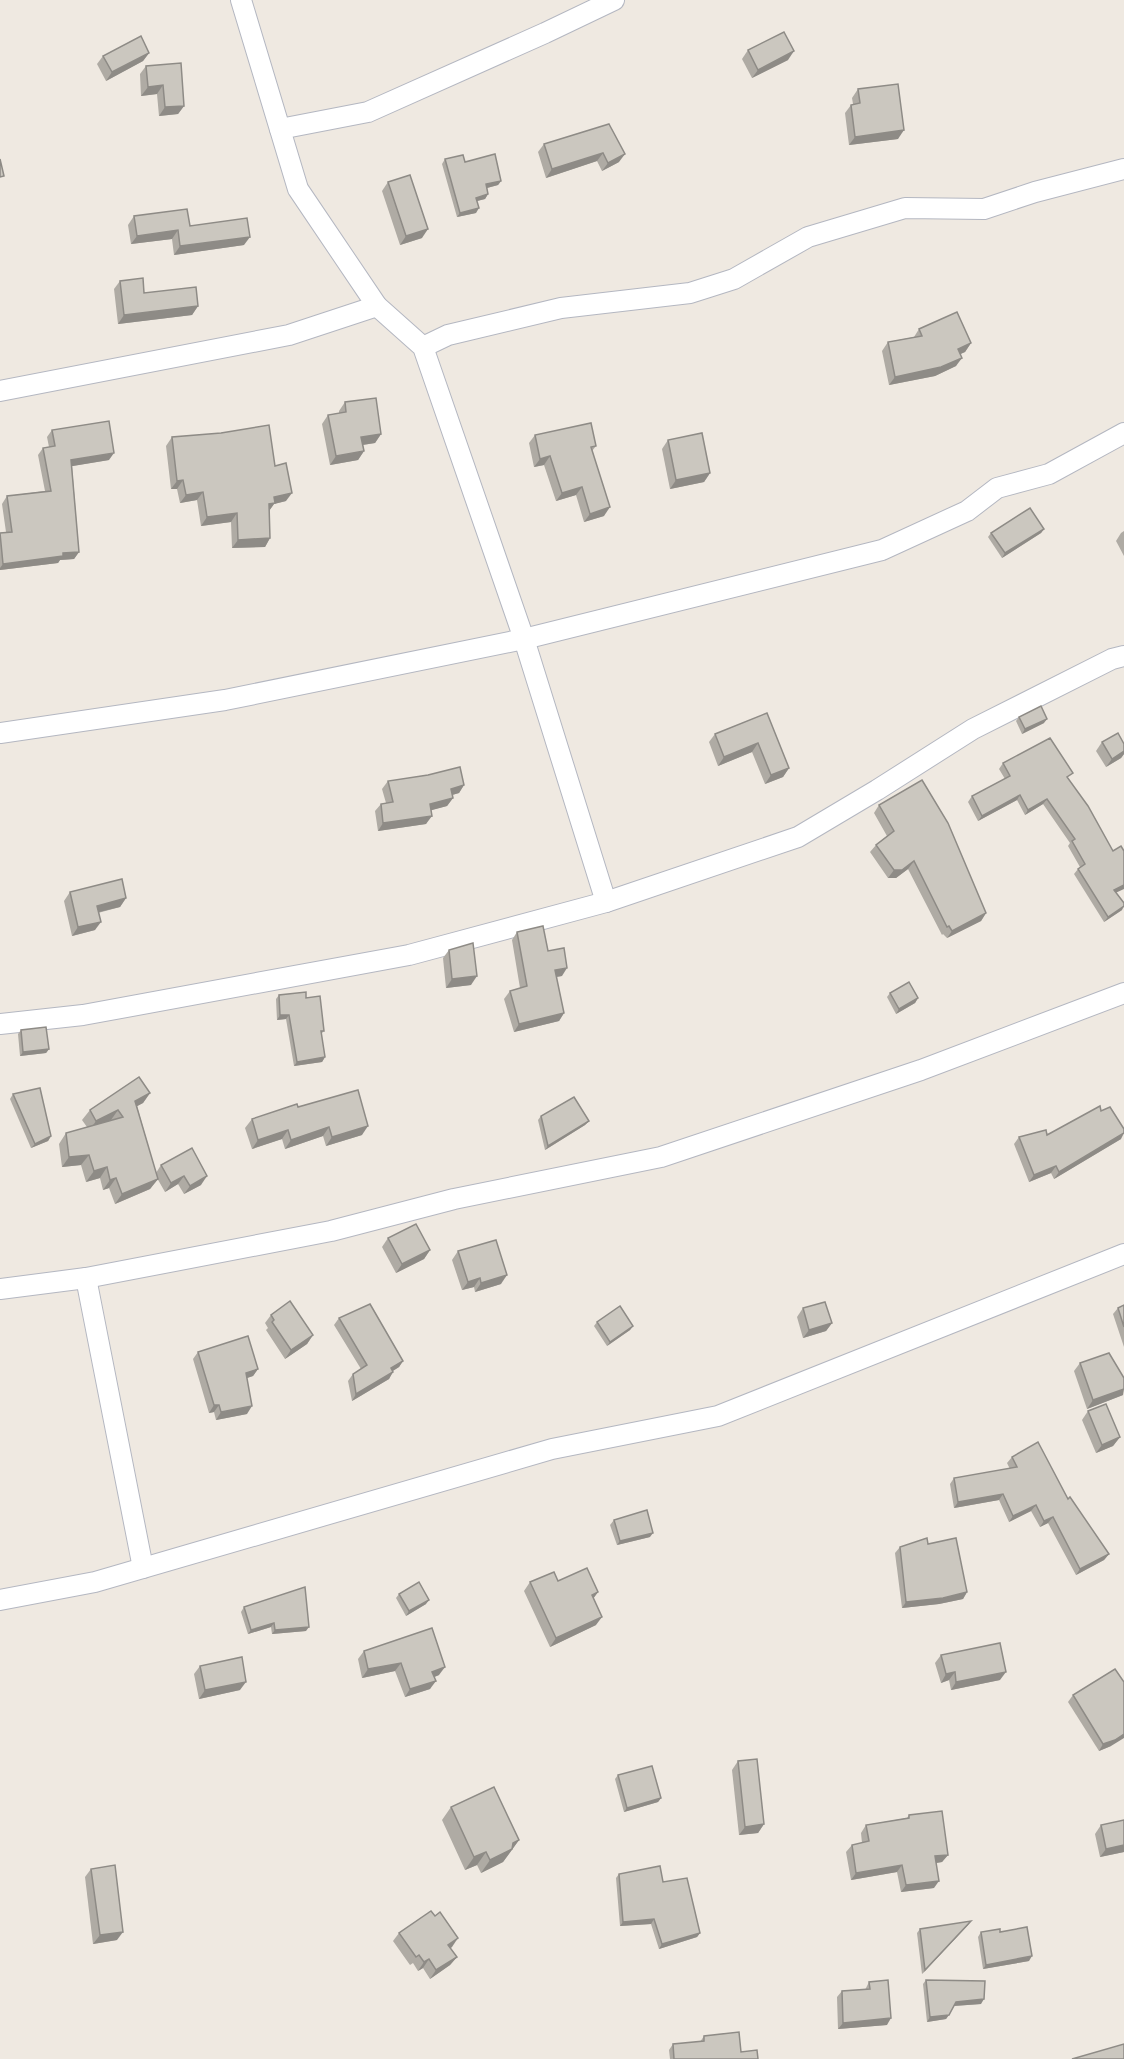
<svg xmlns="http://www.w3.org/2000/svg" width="1124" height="2059" font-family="Montserrat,sans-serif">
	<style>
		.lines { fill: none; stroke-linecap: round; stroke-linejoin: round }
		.minor-casing { stroke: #b4b7c1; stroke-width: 22 }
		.minor { stroke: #fff; stroke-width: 20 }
		.wall { fill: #afaba4 }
		.shaded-wall { fill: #8e8b86 }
		.building { fill: #cbc7bf; stroke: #8e8b86; stroke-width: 1.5 }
	</style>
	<rect width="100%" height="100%" fill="#efe9e1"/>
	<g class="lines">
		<defs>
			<g id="minor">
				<path d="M241 0 298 189 377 306 423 347 524 639 606 902"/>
				<path d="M280 129 368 112 545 33 614 0"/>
				<path d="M423 347 448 335 561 308 690 293 734 279 808 237 905 208 984 209 1035 192 1124 169"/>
				<path d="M0 391 289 335 377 306"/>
				<path d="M0 733 225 700 524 639 882 550 967 511 997 488 1049 474 1124 433"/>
				<path d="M0 1024 83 1015 409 955 606 902 798 837 877 790 973 729 1112 659 1124 656"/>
				<path d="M86 1278 143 1568"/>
				<path d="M0 1289 86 1278 331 1231 454 1199 661 1157 921 1070 1124 993"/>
				<path d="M0 1600 95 1582 552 1449 718 1416 1124 1254"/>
			</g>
		</defs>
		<use href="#minor" class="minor-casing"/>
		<use href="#minor" class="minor"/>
	</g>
	<g class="wall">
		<path d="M748 50 788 60 752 78 742 59Z"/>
		<path d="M149 53 143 61 106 81 97 64 103 56Z"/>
		<path d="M146 66 184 106 178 114 159 116 157 94 141 96 140 74Z"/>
		<path d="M858 89 898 139 849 145 845 113 851 105 853 104 852 98Z"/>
		<path d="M609 124 619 162 602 171 597 161 546 178 538 152 544 144Z"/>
		<path d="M445 159 465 162 501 181 498 185 487 188 488 194 485 199 477 201 476 213 457 217 442 164Z"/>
		<path d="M388 182 422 238 400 245 382 191Z"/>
		<path d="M134 216 190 226 244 245 174 255 172 239 131 244 128 225Z"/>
		<path d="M120 281 144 293 198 306 192 315 118 324 114 289Z"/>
		<path d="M919 329 971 343 965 352 960 354 956 366 935 376 889 385 882 351 888 342 914 337Z"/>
		<path d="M345 402 381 434 375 443 363 445 364 451 358 460 330 465 322 424 328 415 339 413V411Z"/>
		<path d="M52 430 109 460 72 466 79 552 74 559 60 560 58 563 0 570V533L6 532 2 504 7 496 45 491 38 455 43 448 49 447 47 437Z"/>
		<path d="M535 435 596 446 592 451 604 516 584 522 576 495 556 501 544 465 534 467 529 443Z"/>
		<path d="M172 437 275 466 286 501 274 504 269 511 270 538 265 547 232 548 231 522 201 526 197 500 180 503 177 489H171L166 446Z"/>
		<path d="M668 440 710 473 704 482 670 489 662 449Z"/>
		<path d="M1044 529 1041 533 1002 558 988 537 991 533Z"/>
		<path d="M1124 531V556L1116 541 1121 533Z"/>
		<path d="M767 713 789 768 783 777 765 784 752 752 718 766 709 742 715 734Z"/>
		<path d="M1019 717 1044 723 1022 734 1016 721Z"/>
		<path d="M1102 742 1124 744V754L1121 758 1106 767 1096 751Z"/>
		<path d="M1003 763 1069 779 1116 892 1122 910 1104 922 1074 874 1078 869 1080 867 1068 846 1070 843 1043 804 1025 815 1017 800 978 821 968 802 972 796 1005 779 999 769Z"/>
		<path d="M388 781 464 785 459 793 452 795 453 798 447 806 431 810 426 824 378 831 375 811 381 804 386 803 382 789Z"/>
		<path d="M879 805 986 913 981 921 947 938 943 934 942 935 908 869 896 878H888L870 852 876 845 887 836 874 813Z"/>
		<path d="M70 892 126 898 120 907 98 913 95 930 72 936 64 901Z"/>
		<path d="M517 932 548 951 562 976 556 977 564 1013 559 1021 514 1032 504 999 510 991 520 988 512 940Z"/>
		<path d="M449 950 471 985 446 988 443 958Z"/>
		<path d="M890 993 918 998 915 1003 896 1014 887 997Z"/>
		<path d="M279 995 306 998 324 1031 321 1034 325 1057 322 1062 294 1066 286 1019 277 1020 276 999Z"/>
		<path d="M21 1030 49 1049 46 1053 20 1056 18 1034Z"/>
		<path d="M150 1093 143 1103 137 1106 156 1173 161 1165 201 1185 184 1194 178 1184 165 1192 157 1178 158 1179 150 1189 115 1204 109 1188 103 1190 100 1178 86 1182 81 1165 62 1167 59 1144 66 1133 87 1127 82 1120 90 1110Z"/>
		<path d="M13 1094 51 1136 48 1141 31 1148 10 1099Z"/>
		<path d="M298 1107 362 1135 326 1146 323 1136 285 1149 282 1139 252 1149 245 1128 252 1119Z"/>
		<path d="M1101 1111 1121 1139 1054 1179 1051 1173 1029 1182 1014 1144 1019 1137 1047 1135Z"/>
		<path d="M541 1116 589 1121 585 1125 545 1150 538 1120Z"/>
		<path d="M388 1238 430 1250 424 1259 396 1273 382 1247Z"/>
		<path d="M458 1251 501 1284 475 1292 474 1287 462 1290 452 1260Z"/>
		<path d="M1124 1305V1347L1113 1314 1118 1308Z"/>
		<path d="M803 1308 832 1323 826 1331 803 1338 797 1317Z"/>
		<path d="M271 1315 313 1335 307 1344 285 1359 266 1330 268 1328 265 1323Z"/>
		<path d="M339 1318 403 1361 399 1367 393 1371 389 1379 352 1401 348 1381 353 1374 361 1369 334 1325Z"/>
		<path d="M597 1322 633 1326 630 1330 607 1346 594 1326Z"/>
		<path d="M198 1352 258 1369 253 1376 247 1378V1414L216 1420 214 1412 209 1413 193 1359Z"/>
		<path d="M1080 1363 1123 1395 1087 1409 1074 1371Z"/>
		<path d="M1088 1411 1120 1437 1113 1446 1096 1453 1082 1420Z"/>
		<path d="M1012 1457 1068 1499 1109 1554 1104 1560 1076 1575 1048 1523 1040 1527 1031 1511 1009 1522 999 1500 954 1508 950 1484 954 1478 1010 1469 1007 1463Z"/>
		<path d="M614 1520 650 1537 617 1545 610 1525Z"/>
		<path d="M928 1544 967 1592 963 1599 939 1604 902 1608 895 1553 900 1547Z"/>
		<path d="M558 1581 598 1592 593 1599 596 1625 550 1647 524 1591 530 1582Z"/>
		<path d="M399 1594 426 1604 406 1616 396 1598Z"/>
		<path d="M244 1607 306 1631 272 1634 271 1627 248 1634 241 1612Z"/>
		<path d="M364 1651 439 1675 434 1677 430 1689 405 1697 395 1671 362 1678 358 1659Z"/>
		<path d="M941 1655 1000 1680 951 1690 949 1680 941 1683 935 1663Z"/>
		<path d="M200 1666 240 1690 199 1699 194 1674Z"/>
		<path d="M1073 1695 1111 1746 1099 1751 1068 1702Z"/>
		<path d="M738 1761 764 1824 758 1833 739 1835 732 1770Z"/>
		<path d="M618 1775 661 1798 658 1802 624 1812 615 1779Z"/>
		<path d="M451 1807 519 1840 503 1862 481 1873 477 1865 465 1870 442 1820Z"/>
		<path d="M909 1815 948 1855 942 1862 936 1863 934 1888 901 1892 897 1872 851 1880 846 1852 852 1845 862 1843 861 1833 866 1825 907 1818Z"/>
		<path d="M1101 1825 1124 1852 1100 1857 1095 1834Z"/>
		<path d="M91 1869 117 1940 93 1944 85 1877Z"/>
		<path d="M619 1874 663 1882 700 1933 697 1937 659 1949 651 1924 620 1926 616 1878Z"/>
		<path d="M968 1925 922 1974 917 1933 920 1929Z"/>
		<path d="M981 1932 1029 1961 983 1969 978 1937Z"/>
		<path d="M399 1933 452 1947 450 1948 457 1957 450 1965 430 1979 423 1968 418 1971 413 1963 410 1965 393 1941Z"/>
		<path d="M926 1980 981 2004 954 2006 946 2019 927 2022 923 1984Z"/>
		<path d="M869 1982 887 2025 838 2029 837 1997 842 1991 865 1990Z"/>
		<path d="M704 2036 741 2052 758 2059H670L669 2050 673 2044 700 2042Z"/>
	</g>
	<g class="shaded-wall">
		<path d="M794 51 788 60 752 78 758 70Z"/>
		<path d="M149 53 143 61 106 81 112 72Z"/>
		<path d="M163 85 157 94 141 96 148 87Z"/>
		<path d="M184 106 178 114 159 116 165 107Z"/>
		<path d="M904 130 898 139 849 145 855 137Z"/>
		<path d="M603 153 597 161 546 178 552 169Z"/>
		<path d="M625 154 619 162 602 171 608 163Z"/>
		<path d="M501 181 498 185 483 189 486 184Z"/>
		<path d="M488 194 485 199 473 202 476 198Z"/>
		<path d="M479 208 476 213 457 217 460 213Z"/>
		<path d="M428 229 422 238 400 245 406 236Z"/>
		<path d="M178 230 172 239 131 244 137 236Z"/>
		<path d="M250 237 244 245 174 255 180 246Z"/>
		<path d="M198 306 192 315 118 324 124 315Z"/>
		<path d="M971 343 965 352 952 358 958 349Z"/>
		<path d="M962 358 956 366 935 376 889 385 895 377Z"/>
		<path d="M381 434 375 443 355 446 361 437Z"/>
		<path d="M364 451 358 460 330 465 336 456Z"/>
		<path d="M114 453 109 460 67 467 71 460Z"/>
		<path d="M550 456 544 465 534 467 540 459Z"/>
		<path d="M710 473 704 482 670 489 676 480Z"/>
		<path d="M183 480 177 489H171L177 481Z"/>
		<path d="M582 487 576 495 556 501 562 493Z"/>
		<path d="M203 492 197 500 180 503 186 495Z"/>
		<path d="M292 493 286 501 274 504 269 511 263 512 274 497Z"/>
		<path d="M610 507 604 516 584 522 590 514Z"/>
		<path d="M237 513 231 522 201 526 207 517Z"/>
		<path d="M1044 529 1041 533 1002 558 1005 553Z"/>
		<path d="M270 538 265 547 232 548 238 540Z"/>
		<path d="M79 552 74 559 60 560 58 563 0 570V568L3 564 63 553Z"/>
		<path d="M1047 719 1044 723 1022 734 1025 729Z"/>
		<path d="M758 743 752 752 718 766 724 757Z"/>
		<path d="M1124 751V754L1121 758 1106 767 1112 759Z"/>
		<path d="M789 768 783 777 765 784 771 775Z"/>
		<path d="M464 785 459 793 445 797 451 789Z"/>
		<path d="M1020 795 1017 800 978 821 982 816Z"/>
		<path d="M453 798 447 806 425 812 430 804Z"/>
		<path d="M1047 799 1043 804 1025 815 1028 810Z"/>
		<path d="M432 816 426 824 378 831 383 823Z"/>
		<path d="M914 861 908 869 896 878H888L894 870Z"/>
		<path d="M1124 885V889L1111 895 1114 890Z"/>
		<path d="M126 898 120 907 91 914 97 906Z"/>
		<path d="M1124 906 1122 910 1104 922 1108 917Z"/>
		<path d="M986 913 981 921 947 938 952 931Z"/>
		<path d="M101 922 95 930 72 936 78 927Z"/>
		<path d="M567 968 562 976 549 978 555 970Z"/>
		<path d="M477 976 471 985 446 988 452 979Z"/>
		<path d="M918 998 915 1003 896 1014 899 1009Z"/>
		<path d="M564 1013 559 1021 514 1032 519 1024Z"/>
		<path d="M280 1015H289L286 1019 277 1020Z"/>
		<path d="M49 1049 46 1053 20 1056 23 1052Z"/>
		<path d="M325 1057 322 1062 294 1066 297 1062Z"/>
		<path d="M150 1093 143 1103 128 1111 135 1101Z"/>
		<path d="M118 1110 111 1120 89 1131 96 1121Z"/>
		<path d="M589 1121 585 1125 545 1150 548 1146Z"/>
		<path d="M368 1126 362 1135 326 1146 332 1137Z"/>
		<path d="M329 1127 323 1136 285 1149 291 1140Z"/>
		<path d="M288 1130 282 1139 252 1149 258 1140Z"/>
		<path d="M1124 1133 1121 1139 1054 1179 1059 1172Z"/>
		<path d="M51 1136 48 1141 31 1148 35 1144Z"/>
		<path d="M89 1155 81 1165 62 1167 69 1157Z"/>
		<path d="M1056 1166 1051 1173 1029 1182 1034 1175Z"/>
		<path d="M107 1167 100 1178 86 1182 94 1171Z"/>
		<path d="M184 1176 178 1184 165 1192 171 1183Z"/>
		<path d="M207 1176 201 1185 184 1194 190 1186Z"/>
		<path d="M116 1178 109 1188 103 1190 110 1180Z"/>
		<path d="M158 1179 150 1189 115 1204 122 1194Z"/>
		<path d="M430 1250 424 1259 396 1273 402 1264Z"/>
		<path d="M507 1275 501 1284 475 1292 481 1283Z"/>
		<path d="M480 1278 474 1287 462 1290 468 1282Z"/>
		<path d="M832 1323 826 1331 803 1338 809 1330Z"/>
		<path d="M633 1326 630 1330 607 1346 610 1342Z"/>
		<path d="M313 1335 307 1344 285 1359 291 1350Z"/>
		<path d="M403 1361 399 1367 386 1375 391 1368Z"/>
		<path d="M258 1369 253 1376 241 1380 246 1373Z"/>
		<path d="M393 1372 389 1379 352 1401 356 1394Z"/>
		<path d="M1124 1389 1123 1395 1087 1409 1093 1400Z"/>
		<path d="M214 1405H219L214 1412 209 1413Z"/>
		<path d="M252 1406 247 1414 216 1420 221 1412Z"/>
		<path d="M1120 1437 1113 1446 1096 1453 1102 1445Z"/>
		<path d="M1003 1494 999 1500 954 1508 958 1502Z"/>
		<path d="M1036 1505 1031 1511 1009 1522 1013 1516Z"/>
		<path d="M1053 1517 1048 1523 1040 1527 1044 1521Z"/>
		<path d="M653 1533 650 1537 617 1545 620 1541Z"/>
		<path d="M1109 1554 1104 1560 1076 1575 1080 1569Z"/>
		<path d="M598 1592 592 1600V1595Z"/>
		<path d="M967 1592 963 1599 939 1604 902 1608 906 1602Z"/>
		<path d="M429 1600 426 1604 406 1616 409 1611Z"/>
		<path d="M602 1617 596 1625 550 1647 556 1638Z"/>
		<path d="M274 1623 271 1627 248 1634 251 1630Z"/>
		<path d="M309 1627 306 1631 272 1634 275 1630Z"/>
		<path d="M401 1663 395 1671 362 1678 368 1669Z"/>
		<path d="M445 1667 439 1675 427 1680 432 1672Z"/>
		<path d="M955 1672 949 1680 941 1683 946 1674Z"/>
		<path d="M1006 1672 1000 1680 951 1690 956 1682Z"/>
		<path d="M436 1681 430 1689 405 1697 410 1689Z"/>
		<path d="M246 1682 240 1690 199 1699 205 1690Z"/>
		<path d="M1124 1734V1738L1111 1746 1099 1751 1103 1744Z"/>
		<path d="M661 1798 658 1802 624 1812 627 1808Z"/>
		<path d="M764 1824 758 1833 739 1835 745 1827Z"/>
		<path d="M519 1840 503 1862 481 1873 490 1860 513 1843Z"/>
		<path d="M1124 1845V1852L1100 1857 1106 1849Z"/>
		<path d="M486 1852 477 1865 465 1870 474 1857Z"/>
		<path d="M948 1855 942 1862 930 1864 935 1856Z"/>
		<path d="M902 1865 897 1872 851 1880 856 1873Z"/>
		<path d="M939 1881 934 1888 901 1892 906 1885Z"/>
		<path d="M654 1919 651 1924 620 1926 623 1922Z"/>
		<path d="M971 1921 968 1925 922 1974 925 1970Z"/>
		<path d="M123 1932 117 1940 93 1944 100 1935Z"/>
		<path d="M700 1933 697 1937 659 1949 662 1944Z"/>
		<path d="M458 1938 452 1947 442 1954 448 1945Z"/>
		<path d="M1032 1956 1029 1961 983 1969 986 1965Z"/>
		<path d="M457 1957 450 1965 430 1979 436 1970Z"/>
		<path d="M429 1959 423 1968 418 1971 424 1962Z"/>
		<path d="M984 1999 981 2004 953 2006 956 2002Z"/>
		<path d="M949 2015 946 2019 927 2022 930 2017Z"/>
		<path d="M891 2018 887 2025 838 2029 843 2023Z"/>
	</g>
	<g class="building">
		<path d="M784 32 794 51 758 70 748 50Z"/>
		<path d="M141 36 149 53 112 72 103 56Z"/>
		<path d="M181 63 184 106 165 107 163 85 148 87 146 66Z"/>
		<path d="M898 84 904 130 855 137 851 105 860 103 858 89Z"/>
		<path d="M609 124 625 154 608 163 603 153 552 169 544 144Z"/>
		<path d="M495 154 501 181 486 184 488 194 476 198 479 208 460 213 445 159 463 155 465 162Z"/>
		<path d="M0 159 4 176 0 177Z"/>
		<path d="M410 175 428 229 406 236 388 182Z"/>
		<path d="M187 209 190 226 247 218 250 237 180 246 178 230 137 236 134 216Z"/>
		<path d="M143 278 144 293 196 287 198 306 124 315 120 281Z"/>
		<path d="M957 312 971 343 958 349 962 358 941 367 895 377 888 342 922 336 919 329Z"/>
		<path d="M376 398 381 434 361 437 364 451 336 456 328 415 346 412 345 402Z"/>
		<path d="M109 421 114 453 71 460 79 552 63 553V556L3 564 0 533 12 532 7 496 51 491 43 448 55 446 52 430Z"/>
		<path d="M591 423 596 446 591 447 610 507 590 514 582 487 562 493 550 456 540 459 535 435Z"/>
		<path d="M269 425 275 466 286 463 292 493 274 497 275 503 269 504 270 538 238 540 237 513 207 517 203 492 186 495 183 480 177 481 172 437 221 433Z"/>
		<path d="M702 433 710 473 676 480 668 440Z"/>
		<path d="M1030 508 1044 529 1005 553 991 533Z"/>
		<path d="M1041 706 1047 719 1025 729 1019 717Z"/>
		<path d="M767 713 789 768 771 775 758 743 724 757 715 734Z"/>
		<path d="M1118 733 1124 744V751L1112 759 1102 742Z"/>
		<path d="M1050 738 1073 773 1067 777 1088 806 1113 851 1121 846 1124 851V885L1114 890 1124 903V906L1108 917 1078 869 1085 864 1072 841 1075 839 1047 799 1028 810 1020 795 982 816 972 796 1010 776 1003 763Z"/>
		<path d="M460 767 464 785 451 789 453 798 430 804 432 816 383 823 381 804 393 802 388 781 428 775Z"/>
		<path d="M922 780 948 823 986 913 952 931 949 926 947 927 914 861 902 870H894L876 845 894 831 879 805Z"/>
		<path d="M122 879 126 898 97 906 101 922 78 927 70 892Z"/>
		<path d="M543 926 548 951 564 948 567 968 555 970 564 1013 519 1024 510 991 527 986 517 932Z"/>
		<path d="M473 943 477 976 452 979 449 950Z"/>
		<path d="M909 982 918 998 899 1009 890 993Z"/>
		<path d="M306 992V998L320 996 324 1031H321L325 1057 297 1062 289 1015H280L279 995Z"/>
		<path d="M46 1027 49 1049 23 1052 21 1030Z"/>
		<path d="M139 1077 150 1093 135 1101 158 1179 122 1194 116 1178 110 1180 107 1167 94 1171 89 1155 69 1157 66 1133 123 1117 118 1110 96 1121 90 1110Z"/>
		<path d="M40 1088 51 1136 35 1144 13 1094Z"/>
		<path d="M358 1090 368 1126 332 1137 329 1127 291 1140 288 1130 258 1140 252 1119 297 1104 298 1107Z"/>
		<path d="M574 1097 589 1121 548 1146 541 1116Z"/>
		<path d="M1100 1106 1101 1111 1110 1107 1124 1129V1133L1059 1172 1056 1166 1034 1175 1019 1137 1046 1130 1047 1135Z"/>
		<path d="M192 1148 207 1176 190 1186 184 1176 171 1183 161 1165Z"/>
		<path d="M416 1224 430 1250 402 1264 388 1238Z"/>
		<path d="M496 1240 507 1275 481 1283 480 1278 468 1282 458 1251Z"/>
		<path d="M290 1301 313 1335 291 1350 272 1322 274 1320 271 1315Z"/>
		<path d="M825 1302 832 1323 809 1330 803 1308Z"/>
		<path d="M370 1304 403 1361 391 1368 393 1372 356 1394 353 1374 367 1365 339 1318Z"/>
		<path d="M1124 1305V1327L1118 1308Z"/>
		<path d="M620 1306 633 1326 610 1342 597 1322Z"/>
		<path d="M248 1336 258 1369 246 1373 252 1406 221 1412 219 1405H214L198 1352Z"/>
		<path d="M1109 1353 1124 1378V1389L1093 1400 1080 1363Z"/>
		<path d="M1106 1404 1120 1437 1102 1445 1088 1411Z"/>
		<path d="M1038 1442 1068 1499 1070 1497 1109 1554 1080 1569 1053 1517 1044 1521 1036 1505 1013 1516 1003 1494 958 1502 954 1478 1017 1467 1012 1457Z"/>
		<path d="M647 1510 653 1533 620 1541 614 1520Z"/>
		<path d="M927 1538 928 1544 956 1538 967 1592 943 1598 906 1602 900 1547Z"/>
		<path d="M587 1568 598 1592 592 1595 602 1617 556 1638 530 1582 554 1572 558 1581Z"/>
		<path d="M419 1582 429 1600 409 1611 399 1594Z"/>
		<path d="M305 1587 309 1627 275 1630 274 1623 251 1630 244 1607Z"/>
		<path d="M432 1628 445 1667 432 1672 436 1681 410 1689 401 1663 368 1669 364 1651Z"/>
		<path d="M1000 1643 1006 1672 956 1682 955 1672 946 1674 941 1655Z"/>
		<path d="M242 1657 246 1682 205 1690 200 1666Z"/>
		<path d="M1115 1669 1124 1682V1734L1115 1740 1103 1744 1073 1695Z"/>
		<path d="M757 1759 764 1824 745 1827 738 1761Z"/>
		<path d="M652 1766 661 1798 627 1808 618 1775Z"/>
		<path d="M494 1787 519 1840 513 1843 512 1849 490 1860 486 1852 474 1857 451 1807Z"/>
		<path d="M942 1811 948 1855 935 1856 939 1881 906 1885 902 1865 856 1873 852 1845 869 1841 866 1825 909 1818V1815Z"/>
		<path d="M1124 1820V1845L1106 1849 1101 1825Z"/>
		<path d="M115 1865 123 1932 100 1935 91 1869Z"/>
		<path d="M660 1866 663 1882 687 1878 700 1933 662 1944 654 1919 623 1922 619 1874Z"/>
		<path d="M431 1911 435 1916 440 1912 458 1938 448 1945 457 1957 436 1970 429 1959 424 1962 419 1955 416 1957 399 1933Z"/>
		<path d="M971 1921 925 1970 920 1929Z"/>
		<path d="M1027 1927 1032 1956 986 1965 981 1932 1000 1929V1932Z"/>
		<path d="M888 1980 891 2018 843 2023 842 1991 870 1989 869 1982Z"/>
		<path d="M926 1980 985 1981 984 1999 956 2002 949 2015 930 2017Z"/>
		<path d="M739 2032 741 2052 757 2050 758 2059H674L673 2044 704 2041V2036Z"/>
		<path d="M1124 2044V2059H1072Z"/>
	</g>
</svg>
